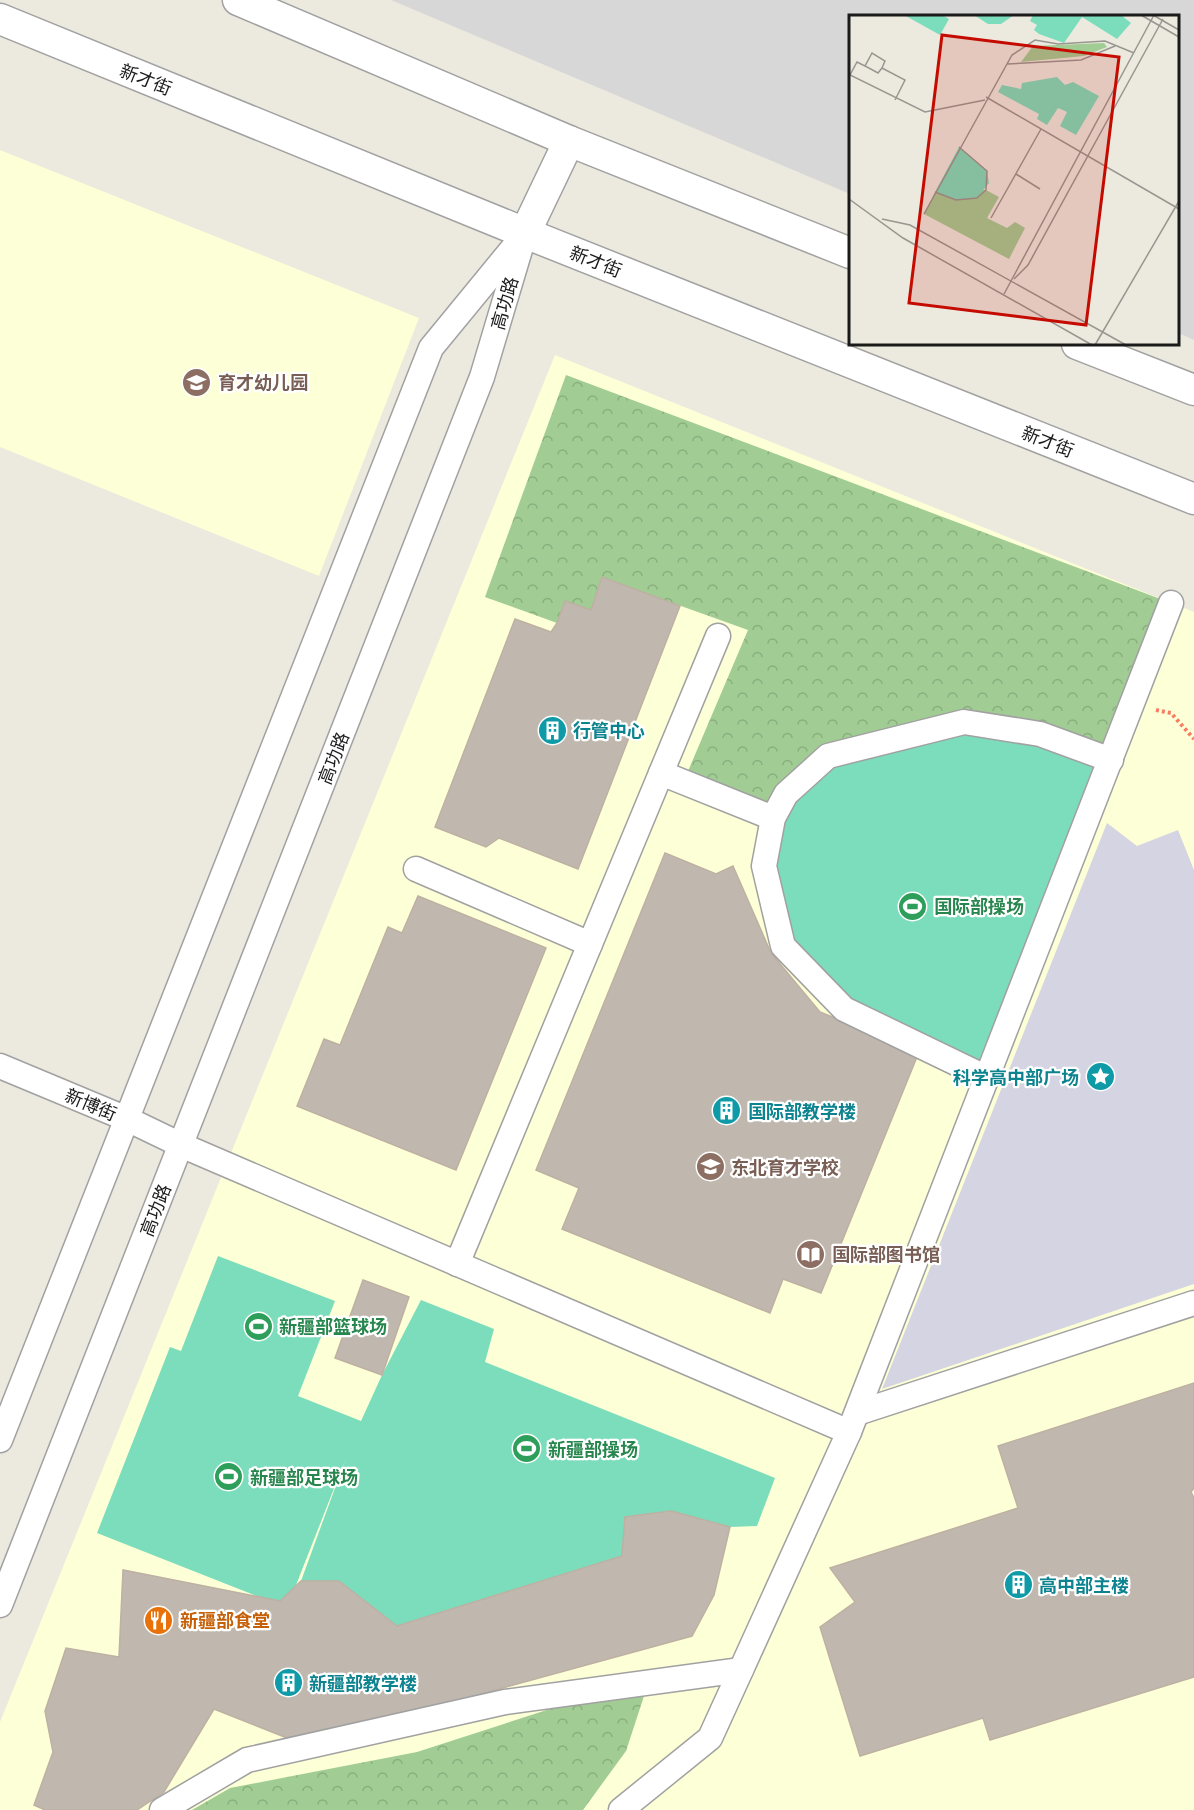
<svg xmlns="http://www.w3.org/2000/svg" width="1194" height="1810" font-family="Ubuntu,'Noto Sans SC',sans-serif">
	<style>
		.residential { fill: #d8d7d7 }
		.education { fill: #fdffd6 }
		.forest { fill: url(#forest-crowns) }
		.pitch { fill: #7cddbd }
		.plaza { fill: #d5d4e2 }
		.building { fill: #c0b8af; stroke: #beb0a2; stroke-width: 1.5 }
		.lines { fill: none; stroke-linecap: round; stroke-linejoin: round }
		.minor-casing { stroke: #a1a1a1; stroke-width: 27 }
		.tertiary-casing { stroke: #a1a1a1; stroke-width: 33 }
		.path { stroke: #f97b63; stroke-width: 4; stroke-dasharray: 3 3; stroke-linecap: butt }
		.minor { stroke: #fff; stroke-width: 24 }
		.tertiary { stroke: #fff; stroke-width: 30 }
		.labels { text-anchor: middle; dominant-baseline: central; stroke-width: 4.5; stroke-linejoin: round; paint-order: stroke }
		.street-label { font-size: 18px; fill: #1a1a1a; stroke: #fff }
		.education-label { font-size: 18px; font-weight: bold; fill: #785e54; stroke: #fff; text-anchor: start }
		.culture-label { font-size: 18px; font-weight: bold; fill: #0d838f; stroke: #fff; text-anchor: start }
		.leisure-label { font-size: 18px; font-weight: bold; fill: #27864d; stroke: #fff; text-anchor: start }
		.food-label { font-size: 18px; font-weight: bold; fill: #c56008; stroke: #fff; text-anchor: start }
		.inset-road { fill: none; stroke: #989690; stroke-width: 1.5 }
		.view { fill: #c50b00; fill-opacity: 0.15; stroke: #c50b00; stroke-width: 3 }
		.inset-edge { fill: none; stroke: #1a1a1a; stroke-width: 3 }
	</style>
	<defs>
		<pattern id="forest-crowns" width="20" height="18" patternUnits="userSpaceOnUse" patternTransform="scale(1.5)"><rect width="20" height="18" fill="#a1cc94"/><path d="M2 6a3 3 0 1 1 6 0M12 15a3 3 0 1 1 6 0" fill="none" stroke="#8aaf7f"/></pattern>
	</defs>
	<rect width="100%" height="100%" fill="#ece9df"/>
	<path class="residential" d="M391 0H1194V340L1178 333V16H850V194Z"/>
	<g class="education">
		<path d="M0 150 419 318 319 576 0 447Z"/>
		<path d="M555 355 1194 612V1810H0V1722Z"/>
	</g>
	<g class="forest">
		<path d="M566 375 1171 603 1111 760 773 818 683 783 748 630 603 578 591 610 565 601 557 623 485 597Z"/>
		<path d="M645 1693 626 1751 583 1810H192L230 1788 417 1752 556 1707Z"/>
	</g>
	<g class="pitch">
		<path d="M964 722 1111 760 987 1078 844 1009 783 946 764 866 773 818 828 756Z"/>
		<path d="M218 1256 335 1301 298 1396 361 1421 382 1375 421 1300 494 1329 485 1362 775 1478 757 1526 730 1527 625 1517 622 1556 397 1626 339 1581H301L346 1458 287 1608 97 1533 170 1347 181 1351Z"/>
	</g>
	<path class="plaza" d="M1107 823 1137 846 1178 830 1194 870V1284L882 1389Z"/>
	<g class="building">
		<path d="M602 577 680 606 578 869 499 838 486 847 435 827 515 619 551 632 557 623 565 601 591 610Z"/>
		<path d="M665 853 716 874 733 866 771 953 820 1012 919 1052 821 1293 783 1279 770 1313 562 1229 579 1188 536 1170Z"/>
		<path d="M418 896 546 948 456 1170 297 1106 324 1039 340 1045 388 927 402 933Z"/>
		<path d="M363 1280 409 1297 382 1375 335 1358Z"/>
		<path d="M1194 1383V1488L1191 1492 1194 1498V1677L990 1740 983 1718 860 1756 820 1627 855 1602 830 1568 1018 1508 998 1446Z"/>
		<path d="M671 1511 730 1527 714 1595 692 1636 328 1736 287 1738 214 1709 164 1792 137 1810H45L34 1805 53 1752 45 1711 66 1648 119 1657 123 1570 280 1601 301 1581H339L397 1626 622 1556 625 1517Z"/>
	</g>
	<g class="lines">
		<defs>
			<g id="minor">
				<path d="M661 773 773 818"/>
				<path d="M416 869 590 944"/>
				<path d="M0 1066 127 1119 181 1145 849 1432"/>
				<path d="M987 1078 844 1009 783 946 764 866 773 818 786 794 828 756 964 722 1040 734 1111 760"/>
				<path d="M457 1264 718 636"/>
				<path d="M857 1413 1194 1303"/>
				<path d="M0 1440 431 348 518 242"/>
				<path d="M0 1605 482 377 525 233"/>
				<path d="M162 1810 247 1760 505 1702 741 1670"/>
				<path d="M621 1810 710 1738 741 1670 849 1432 1171 603"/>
			</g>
			<g id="tertiary">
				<path d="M238 0 569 141 850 253"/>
				<path d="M0 19 525 233 1194 499"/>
				<path d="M525 233 569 141"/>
				<path d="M1077 344 1194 390"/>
			</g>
		</defs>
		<use href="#minor" class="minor-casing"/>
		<use href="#tertiary" class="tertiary-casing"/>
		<path class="path" d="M1156 710 1171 713 1194 739"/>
		<use href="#minor" class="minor"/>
		<use href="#tertiary" class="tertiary"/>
	</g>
	<defs>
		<symbol id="school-disc" viewBox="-11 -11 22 22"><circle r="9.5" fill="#8d6e63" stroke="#fff"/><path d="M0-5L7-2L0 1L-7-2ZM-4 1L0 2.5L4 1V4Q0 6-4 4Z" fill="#fff"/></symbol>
		<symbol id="building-disc" viewBox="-11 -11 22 22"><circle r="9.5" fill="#0f9aa8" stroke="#fff"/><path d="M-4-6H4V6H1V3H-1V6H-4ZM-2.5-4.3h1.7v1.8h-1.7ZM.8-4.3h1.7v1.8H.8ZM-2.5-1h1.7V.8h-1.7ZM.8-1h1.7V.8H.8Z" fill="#fff"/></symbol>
		<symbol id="stadium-disc" viewBox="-11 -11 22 22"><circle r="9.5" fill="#2e9e5b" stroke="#fff"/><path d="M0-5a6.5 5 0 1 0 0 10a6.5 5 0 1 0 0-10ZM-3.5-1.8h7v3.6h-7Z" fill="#fff"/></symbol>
		<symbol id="sight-disc" viewBox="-11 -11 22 22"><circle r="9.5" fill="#0f9aa8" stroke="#fff"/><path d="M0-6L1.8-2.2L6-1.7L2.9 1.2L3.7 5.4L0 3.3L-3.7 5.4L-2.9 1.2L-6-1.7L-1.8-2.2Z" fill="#fff"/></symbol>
		<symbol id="library-disc" viewBox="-11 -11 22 22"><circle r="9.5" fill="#8d6e63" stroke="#fff"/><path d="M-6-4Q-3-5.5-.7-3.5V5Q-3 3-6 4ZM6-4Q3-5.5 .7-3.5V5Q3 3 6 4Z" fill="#fff"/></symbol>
		<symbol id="restaurant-disc" viewBox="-11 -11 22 22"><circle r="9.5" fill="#e8710a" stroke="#fff"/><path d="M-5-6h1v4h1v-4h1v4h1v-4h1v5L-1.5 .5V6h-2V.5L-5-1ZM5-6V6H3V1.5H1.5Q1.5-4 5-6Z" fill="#fff"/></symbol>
	</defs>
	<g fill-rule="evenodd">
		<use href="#school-disc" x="180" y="366" width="33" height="33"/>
		<use href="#building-disc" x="536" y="714" width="33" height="33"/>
		<use href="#stadium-disc" x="896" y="890" width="33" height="33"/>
		<use href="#sight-disc" x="1084" y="1060" width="33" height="33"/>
		<use href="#building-disc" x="710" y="1094" width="33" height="33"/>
		<use href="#school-disc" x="694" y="1150" width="33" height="33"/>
		<use href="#library-disc" x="794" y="1238" width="33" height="33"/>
		<use href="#stadium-disc" x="242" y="1310" width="33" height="33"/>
		<use href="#stadium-disc" x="510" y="1432" width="33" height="33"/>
		<use href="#stadium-disc" x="212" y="1460" width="33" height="33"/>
		<use href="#building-disc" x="1002" y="1568" width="33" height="33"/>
		<use href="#restaurant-disc" x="142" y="1604" width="33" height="33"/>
		<use href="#building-disc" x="272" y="1666" width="33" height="33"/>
	</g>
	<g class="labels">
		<g class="street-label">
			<text transform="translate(146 79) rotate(22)">新才街</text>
			<text transform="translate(596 261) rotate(22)">新才街</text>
			<text transform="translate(504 303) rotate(-74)">高功路</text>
			<text transform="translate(1048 441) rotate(22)">新才街</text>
			<text transform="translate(333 758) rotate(-69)">高功路</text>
			<text transform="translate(91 1104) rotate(23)">新博街</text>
			<text transform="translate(155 1210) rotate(-69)">高功路</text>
		</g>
		<g class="education-label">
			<text x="218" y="382">育才幼儿园</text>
			<text x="731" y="1167">东北育才学校</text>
			<text x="832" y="1254">国际部图书馆</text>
		</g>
		<g class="culture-label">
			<text x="573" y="730">行管中心</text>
			<text x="1079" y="1077" text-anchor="end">科学高中部广场</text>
			<text x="748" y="1111">国际部教学楼</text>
			<text x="1039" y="1585">高中部主楼</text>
			<text x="309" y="1683">新疆部教学楼</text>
		</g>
		<g class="leisure-label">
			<text x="934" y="906">国际部操场</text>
			<text x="279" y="1326">新疆部篮球场</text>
			<text x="548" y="1449">新疆部操场</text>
			<text x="250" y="1477">新疆部足球场</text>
		</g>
		<g class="food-label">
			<text x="180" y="1620">新疆部食堂</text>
		</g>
	</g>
	<g transform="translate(849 15)">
		<rect width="330" height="330" fill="#ece9df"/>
		<path d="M255 28 258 32 235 41 172 47 184 31ZM137 175 150 182 138 203 158 213 166 207 176 213 160 244 75 199 86 177Z" fill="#a1cc94"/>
		<path d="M55 0H93L100 4 91 20ZM125 0H165L152 9H139ZM184 0H272L282 8 268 24 233 2 215 28 190 19 185 15 188 10 181 6ZM208 62 216 70 224 67 250 81 227 120 211 111 218 97 209 93 198 110 188 104 190 99 149 77 153 70 172 74 173 68ZM110 132 138 156 140 168 128 183 107 185 86 177Z" fill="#7cddbd"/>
		<path class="inset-road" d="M292 0 330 22M304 0 330 15M158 49 232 45 266 31M16 51 8 47 1 60 76 97 136 85M33 53 36 46 23 38 16 51 29 58 33 53 56 65 46 85M137 82 330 194M167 159 191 174M86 177 107 185 128 183 137 175 138 156 110 132M0 184 54 223 243 330M75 199 163 40 186 25 209 29 256 26 285 38M142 203 192 114M33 204 61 210 277 330M165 264 179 250 314 4M155 279 305 0M246 330 330 186"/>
		<path class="view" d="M93 20 270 42 237 310 60 288Z"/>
		<rect width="330" height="330" class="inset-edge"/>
	</g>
</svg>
